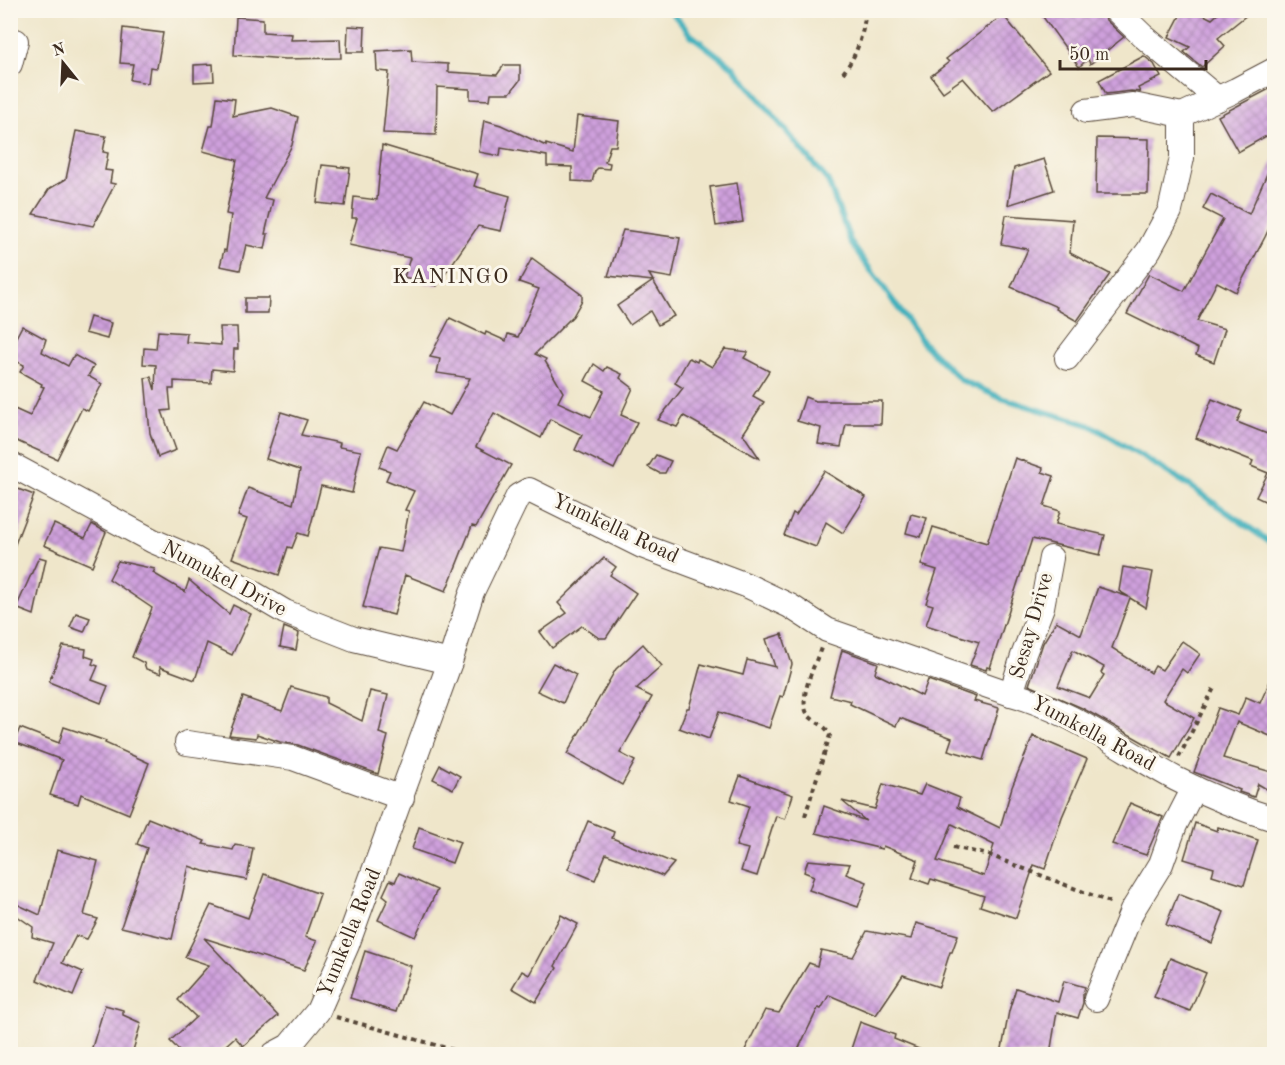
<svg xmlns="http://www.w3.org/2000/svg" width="1285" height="1065" font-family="'Old Standard TT',serif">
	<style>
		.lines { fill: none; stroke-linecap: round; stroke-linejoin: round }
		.stream { stroke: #41b0bc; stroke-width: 6 }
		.building { fill: url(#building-cross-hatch); fill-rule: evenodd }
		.street-casing { stroke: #564638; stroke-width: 26 }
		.path { stroke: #564638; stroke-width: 4; stroke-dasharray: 4.5 4.5; stroke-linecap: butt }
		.street { stroke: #fff; stroke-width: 24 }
		.labels { text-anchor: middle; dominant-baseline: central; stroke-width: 6; stroke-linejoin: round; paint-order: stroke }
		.street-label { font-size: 21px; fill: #3b2a1e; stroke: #fbf7ec }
		.neighbourhood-label { font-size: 22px; letter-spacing: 1.5px; fill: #3b2a1e; stroke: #fbf7ec }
	</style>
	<defs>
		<pattern id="building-cross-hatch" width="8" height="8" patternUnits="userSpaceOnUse" patternTransform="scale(1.5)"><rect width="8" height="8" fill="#cfa0dd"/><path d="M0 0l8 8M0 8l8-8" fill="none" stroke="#a983b3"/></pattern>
	</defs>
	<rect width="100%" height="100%" fill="#fbf7ec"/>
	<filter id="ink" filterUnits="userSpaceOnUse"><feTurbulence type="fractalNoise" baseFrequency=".0167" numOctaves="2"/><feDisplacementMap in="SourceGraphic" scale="12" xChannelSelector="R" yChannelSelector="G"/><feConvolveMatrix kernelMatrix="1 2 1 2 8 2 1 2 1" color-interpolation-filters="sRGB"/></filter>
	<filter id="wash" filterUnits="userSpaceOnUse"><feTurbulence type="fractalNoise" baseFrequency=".008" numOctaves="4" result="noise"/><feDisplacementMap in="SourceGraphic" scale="24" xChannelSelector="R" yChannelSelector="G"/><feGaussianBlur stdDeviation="1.35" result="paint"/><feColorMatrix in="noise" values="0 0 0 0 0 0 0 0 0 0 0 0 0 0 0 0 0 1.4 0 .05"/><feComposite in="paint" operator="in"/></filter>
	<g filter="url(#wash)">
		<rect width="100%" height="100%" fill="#efe6ca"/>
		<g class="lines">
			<path class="stream" d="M670 10 691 35 733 67 828 181 851 243 925 345 961 380 1001 398 1092 426 1187 484 1274 545"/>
		</g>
		<g id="blocks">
			<g class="building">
				<path d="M1038 10H1102L1106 20 1124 37 1090 64 1088 59 1079 67Z"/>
				<path d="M1183 10H1194L1212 19 1222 10H1253L1218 38 1225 46 1202 67 1184 52 1190 47 1169 37Z"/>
				<path d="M1003 15 1049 71 993 112 963 78 943 92 931 76 949 62 946 59Z"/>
				<path d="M236 17 263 19V32L292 34 291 40 340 39 341 58 285 59 234 55Z"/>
				<path d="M348 26 365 27 364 52H347Z"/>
				<path d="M123 28 163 33 157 68 150 67 148 83 130 80 133 64 120 63Z"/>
				<path d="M411 49 412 62 448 64V72L497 75 504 65H520V80L510 93H491L490 100 470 99V89L437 87 436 135 383 133 389 72 377 71 376 51Z"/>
				<path d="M1144 56 1154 64 1161 77 1138 88 1140 92 1131 91 1106 94 1099 80Z"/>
				<path d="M213 64 214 81 194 82V65Z"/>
				<path d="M1275 86V131L1238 152 1218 116Z"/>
				<path d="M217 97 235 99 233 116 272 108 298 117 292 145 264 198 273 200 265 234H268L265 249 246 245 240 270 220 266 224 250 226 251 231 215 226 214 237 160 203 151 210 126H213Z"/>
				<path d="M577 116 619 121 616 146H610L605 162 610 163 609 169 598 168 595 171 592 182 572 181V167L547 166V156L501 148 500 156 479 152 484 120 501 125 546 146V144L573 152Z"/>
				<path d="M76 131 106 136 103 152 108 153 105 170 112 171 110 183 115 184 93 226 33 214 49 189 66 179Z"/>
				<path d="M1097 138 1149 139 1148 194H1096Z"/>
				<path d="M382 145 478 174 474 186 510 196 501 231 478 226 437 286 404 277 410 258 349 245 357 218H352L354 197 377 200Z"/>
				<path d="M1275 156V216L1265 237 1236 292 1217 282 1197 321 1225 329 1214 362 1196 355 1198 349 1127 314 1149 274 1184 291 1223 219 1203 209 1211 194 1249 214Z"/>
				<path d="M1044 159 1054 190 1008 205 1014 168Z"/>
				<path d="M322 165 350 168 345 206 317 203Z"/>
				<path d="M737 183 743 222 716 226 710 187Z"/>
				<path d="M1006 215 1073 220 1070 253 1110 274 1077 321 1056 309 1057 307 1011 287 1028 249 1001 244Z"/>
				<path d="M623 230 680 238 672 278 649 274 674 316 658 325 650 311 630 325 617 306 653 281 608 276Z"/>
				<path d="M532 258 582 295V300L573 316 535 354 546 359 545 361 563 392 558 402 591 417 604 391 585 381 594 364 604 371 607 367 622 374 620 378 633 388 621 415 637 422 614 469 575 450 582 435 550 419 541 438 494 413 476 447 511 465 476 527 472 526 446 591 405 575 394 615 363 607 379 548 401 552 409 511 405 510 414 491 386 480 390 471 379 467 388 445 397 449 424 402 450 415 470 378 437 373 440 359 430 357 450 318 485 335 486 332 506 341 508 334 518 337 539 289 519 282Z"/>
				<path d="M245 298H269L268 313H245Z"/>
				<path d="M90 317 111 323 107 339 85 333Z"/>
				<path d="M22 326 46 339 42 352 68 366 74 355 94 366 88 376 102 384 88 411 82 408 57 459 10 438V407L30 416 44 387 41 386 42 384 20 372 24 365 10 358V349Z"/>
				<path d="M220 327H237L238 349H234L233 371 212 369 211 383 174 381V389H169L171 410 162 411 176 450 158 457 150 433 145 378 151 377 155 390 156 365 143 364 144 348 156 349 158 331 187 333 186 342 221 345Z"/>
				<path d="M725 349 748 352 744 358 769 371 753 396 764 402 743 434 760 459 684 416 677 427 658 420 683 388 675 383 689 358 697 362 698 359 712 367Z"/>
				<path d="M805 397 815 401H882L881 424H846L841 447 818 444 821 428 797 421Z"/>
				<path d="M1212 399 1242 411 1237 422 1275 437V506L1256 497 1268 473 1251 466 1253 461 1196 438Z"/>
				<path d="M281 412 307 420 301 435 340 443 339 447 361 451 352 493 321 486 308 536 298 533 292 548 288 547 279 575 232 558 247 519 238 516 248 488 293 504 300 470 266 459Z"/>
				<path d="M656 455 671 461 665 473H659L648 467Z"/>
				<path d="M1015 458 1043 468 1042 472 1054 476 1044 506 1060 511 1056 524 1105 535 1100 555 1032 539 990 668 987 667 986 670 970 665 979 642 926 625 933 605 926 603 937 570 921 565 933 527 987 543Z"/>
				<path d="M824 471 866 497 843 533 826 522 816 547 784 535 793 513 796 515Z"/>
				<path d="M10 486 34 495 12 552H10Z"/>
				<path d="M911 514 927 518 921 537 906 533Z"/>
				<path d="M54 524 85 538 92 524 106 532 92 566 44 545Z"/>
				<path d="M39 557 46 559 34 615 16 608Z"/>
				<path d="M604 558 616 567 610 575 636 593 606 638H599L582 626 552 648 540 632 567 613 558 603Z"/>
				<path d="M118 561 155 569 153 573 185 592 189 580 229 614 233 605 251 614 232 655 207 643 195 680 160 667 161 674 146 669 144 663 132 657 152 608 109 579Z"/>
				<path d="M1123 567 1153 572 1146 608 1130 598 1112 648 1151 673 1155 666 1162 670 1182 641 1200 654 1187 673 1182 669 1163 700 1194 718 1171 758 1082 708 1029 685 1043 643 1056 621 1081 635 1098 587 1129 597 1119 591ZM1073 650 1104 667 1101 673 1104 675 1090 698 1058 686Z"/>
				<path d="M76 613 90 618 84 632 70 627Z"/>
				<path d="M284 627 299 633 296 650 280 647Z"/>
				<path d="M782 634 792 664 783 697 780 696 769 728 719 712 709 739 679 728 687 708H689L701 664 743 675 747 660 775 667 766 639Z"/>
				<path d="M643 644 662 666 636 689 652 697 620 753 635 761 622 785 567 754 616 669Z"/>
				<path d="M63 646 86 649 85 656 94 659 92 664 98 666 92 680 108 686 101 703 49 682Z"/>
				<path d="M842 650 878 663 875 673 922 696 928 680 976 697 974 701 999 708 983 760 948 750 952 738 900 718 896 726 850 704 851 701 830 696Z"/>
				<path d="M553 663 576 675 563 703 537 691Z"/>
				<path d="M1275 670V738L1237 722 1223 758 1275 773V794L1258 784 1254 797 1239 792 1240 790 1194 772 1218 708 1238 715 1246 697 1260 703Z"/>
				<path d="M291 687 326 697V703L362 721 370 691 388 695 379 733 388 736 378 774 298 745 280 742 257 734 256 738 229 735 243 697 282 711Z"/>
				<path d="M64 727 106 741 105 743 149 763 129 814 81 794 78 804 50 795 62 760 14 742 20 728 59 743Z"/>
				<path d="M1033 736 1087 759 1062 817 1045 869 1034 865 1016 918 980 906 984 896 931 879 929 884 912 878 918 860 883 846 882 849 816 833 824 806 866 821 842 801 875 809 883 784 920 795 925 784 960 798 957 807 1000 828 1012 787ZM952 824 994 845 984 876 937 861Z"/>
				<path d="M440 765 460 776 453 789 433 779Z"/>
				<path d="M740 776 793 795 785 819 776 816 757 876 741 871 748 849 736 846 749 806 731 800Z"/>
				<path d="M1130 803 1163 817 1146 855 1112 844Z"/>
				<path d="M148 818 205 841 203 844 233 850 235 845 253 848 247 880 203 871 189 866 172 939 121 927 147 848 137 844Z"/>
				<path d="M588 821 614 832 612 838 674 863 663 876 606 854 595 880 568 869Z"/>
				<path d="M1195 823 1217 831 1218 827 1258 840 1244 885 1212 875 1214 868 1184 859Z"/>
				<path d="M419 827 460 842 452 863 412 849Z"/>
				<path d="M57 850 98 861 84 915 98 919 87 939 76 936 62 963 83 972 73 996 37 980 53 943 32 937 33 927 10 911V901L40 915Z"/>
				<path d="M808 860 850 864 846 874 867 882 858 907 809 890 814 876 804 872Z"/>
				<path d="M399 873 437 890 415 937 378 920 388 899 383 895 390 880 395 882Z"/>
				<path d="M264 874 320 894 305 937 317 941 304 970 204 938 278 1016 243 1046 235 1037 216 1054H183L170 1041 196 1017 178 1000 209 965 185 957 211 905 248 918Z"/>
				<path d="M1178 894 1224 912 1212 943 1166 925Z"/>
				<path d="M561 915 578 924 555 966 557 968 536 1002 512 988 522 971 529 975Z"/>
				<path d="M916 923 958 935 952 952H950L939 987 903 975 876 1015 829 995 821 1009 818 1008 796 1054H754L744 1052 765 1010 779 1013 809 963 817 966 821 950 853 957 867 931 911 939Z"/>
				<path d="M365 951 411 966 396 1012 350 998Z"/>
				<path d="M1170 958 1206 973 1190 1011 1154 997Z"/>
				<path d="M1064 981 1085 987 1083 994V1003L1078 1018 1057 1012 1050 1054H1001L1009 1011 1016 988 1058 1002Z"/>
				<path d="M105 1005 123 1010V1015L141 1023 132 1054H90Z"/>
				<path d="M860 1022 895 1035 894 1039 931 1054H866L851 1049Z"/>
			</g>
		</g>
	</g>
	<g filter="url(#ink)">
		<use href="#blocks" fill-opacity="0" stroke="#564638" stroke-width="1.5"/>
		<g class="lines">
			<defs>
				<g id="street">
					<path d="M1116 10 1143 36 1218 99"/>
					<path d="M10 64 16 41"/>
					<path d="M1086 111 1133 105 1182 115"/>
					<path d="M1067 358 1149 250 1170 211 1182 158V115L1236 90 1274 70"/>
					<path d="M10 464 153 541 195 559 285 612 354 639 450 662"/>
					<path d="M1011 694 1023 656 1042 607 1051 558"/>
					<path d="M187 743 293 758 402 798"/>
					<path d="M1096 999 1132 911 1161 864 1175 825 1194 788"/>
					<path d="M274 1054 289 1046 318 1011 347 945 450 662 472 592 518 496 529 490 642 546 746 585 790 606 827 630 1011 694C1071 710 1122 750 1176 779 1207 795 1241 809 1274 819"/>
				</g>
			</defs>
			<use href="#street" class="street-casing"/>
			<g class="path">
				<path d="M843 73C858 54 863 34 866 10"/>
				<path d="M1179 757 1214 688"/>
				<path d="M805 816 830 735C826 725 817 724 809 716 796 701 815 665 821 648"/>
				<path d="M953 847 989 855 1112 903"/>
				<path d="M336 1017 468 1054"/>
			</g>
			<use href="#street" class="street"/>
		</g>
	</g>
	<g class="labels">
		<g class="street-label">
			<text transform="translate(615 529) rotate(25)">Yumkella Road</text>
			<text transform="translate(224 579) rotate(28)">Numukel Drive</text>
			<text transform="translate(1032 626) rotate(-74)">Sesay Drive</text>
			<text transform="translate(1093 734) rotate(28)">Yumkella Road</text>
			<text transform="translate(350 933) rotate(-68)">Yumkella Road</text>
		</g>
		<g class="neighbourhood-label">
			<text x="451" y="277">KANINGO</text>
		</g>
	</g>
	<rect width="1285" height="1065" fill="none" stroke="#fbf7ec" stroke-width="36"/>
	<g transform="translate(63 63) rotate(342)" stroke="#fbf7ec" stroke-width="4.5" paint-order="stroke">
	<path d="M0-4.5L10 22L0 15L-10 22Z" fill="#3b2a1e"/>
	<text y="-9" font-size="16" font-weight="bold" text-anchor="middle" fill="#3b2a1e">N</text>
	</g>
	<path d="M1060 60v9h146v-9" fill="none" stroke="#3b2a1e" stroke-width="3"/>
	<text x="1069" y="60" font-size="18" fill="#3b2a1e" stroke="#fbf7ec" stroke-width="4.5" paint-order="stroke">50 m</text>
</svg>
